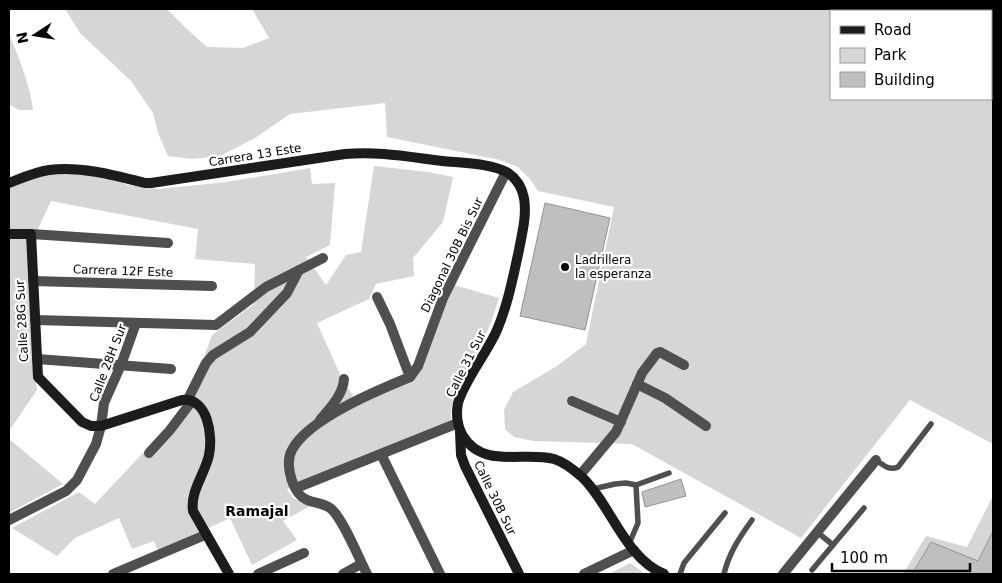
<svg xmlns="http://www.w3.org/2000/svg" width="1002" height="583" font-family="'DejaVu Sans',sans-serif">
	<style>
		.green { fill: #d6d6d6; fill-rule: evenodd }
		.building { fill: #bfbfbf; stroke: #939393 }
		.lines { fill: none; stroke-linecap: round; stroke-linejoin: round }
		.lane { stroke: #4f4f4f; stroke-width: 5.5 }
		.street { stroke: #4f4f4f; stroke-width: 10 }
		.secondary { stroke: #1c1c1c; stroke-width: 10 }
		.poi-dot { fill: #000; stroke: #fff; stroke-width: 2 }
		.labels { text-anchor: middle; dominant-baseline: central; stroke-width: 4.5; stroke-linejoin: round; paint-order: stroke }
		.street-label { font-size: 12px; fill: #000; stroke: #fff }
		.poi-label { font-size: 12px; fill: #000; stroke: #fff; text-anchor: start }
		.neighbourhood-label { font-size: 14px; font-weight: bold; fill: #000; stroke: #fff }
	</style>
	<rect width="100%" height="100%" fill="#fff"/>
	<g class="green">
		<path d="M65 9H167L188 30 207 47 243 48 269 38 252 9H993V444L910 400 801 538 632 444 533 441 514 437 505 429 504 410 513 392 557 366 586 344 614 207 538 191 530 179 518 167 500 160 387 137 385 103 290 114 255 138 220 156 192 159 168 156 158 133 153 113 131 81 80 33ZM831 11H991V99H831Z"/>
		<path d="M9 35C18 54 31 89 33 110H19L9 104Z"/>
		<path d="M374 166 428 172 453 177 443 222 413 258 414 276 376 284 369 299 317 323 343 381 358 403 408 381 454 285 499 298C494 313 490 328 482 342 468 370 450 387 451 421L287 489 293 498 310 506 283 521 297 540 252 565 230 518 158 551 154 541 132 549 119 518 75 538 57 556 12 528 79 492 95 504 186 407 212 335 254 304 255 264 195 259 198 229 51 201 28 250 37 390 9 431V189L38 175 58 172 103 176 128 185 159 189 227 182 310 168 312 184 335 183 330 245 306 257 326 285 346 255 361 252Z"/>
		<path d="M9 439 63 484 9 513Z"/>
		<path d="M993 496V574H903L926 536 967 547Z"/>
		<path d="M630 563 645 574H609Z"/>
	</g>
	<g class="building">
		<path d="M545 203 610 218 585 330 520 316Z"/>
		<path d="M681 479 686 496 645 507 642 492Z"/>
		<path d="M993 531V574H912L931 542 978 561Z"/>
	</g>
	<g class="lines">
		<g class="lane">
			<path d="M876 460C883 465 889 471 898 467L931 424"/>
			<path d="M593 489 615 484 626 483 636 485 669 473"/>
			<path d="M817 532 833 545"/>
			<path d="M629 544 638 523 636 485"/>
			<path d="M812 570 864 508"/>
			<path d="M680 574 684 563 725 513"/>
			<path d="M724 574C729 553 739 538 752 520"/>
		</g>
		<g class="street">
			<path d="M31 234 168 243"/>
			<path d="M33 281 212 286"/>
			<path d="M377 297 390 324 410 377"/>
			<path d="M35 320 216 325 266 287 323 258"/>
			<path d="M37 359 171 369"/>
			<path d="M637 384 665 398 706 426"/>
			<path d="M188 399 206 363 213 355 250 332 287 293 299 270"/>
			<path d="M572 401 621 422"/>
			<path d="M320 420C330 408 343 395 344 379"/>
			<path d="M149 453 170 430 192 401"/>
			<path d="M381 454 440 574"/>
			<path d="M580 475 616 432 642 373 657 353 660 352 684 365"/>
			<path d="M296 488 458 423"/>
			<path d="M9 520 66 491 77 480 96 444 101 426 104 403 121 365 136 323"/>
			<path d="M113 574 205 535"/>
			<path d="M258 574 304 553"/>
			<path d="M343 574 361 564"/>
			<path d="M367 574C359 559 342 516 330 508 320 501 307 504 299 494 291 484 285 462 292 450 308 419 378 390 410 377L418 366 443 298 506 172"/>
			<path d="M584 574 634 550"/>
			<path d="M783 574 876 460"/>
		</g>
		<g class="secondary">
			<path d="M9 183C22 178 35 172 49 170 81 166 114 175 145 183H151L345 154C378 151 409 157 442 161 461 163 492 163 508 173 517 179 522 188 524 198 527 216 522 233 519 250 513 277 508 304 497 330 487 353 464 381 458 403 456 414 457 426 463 436 483 469 524 451 554 459 564 462 574 470 582 477 611 505 625 558 664 574"/>
			<path d="M9 234H31L38 377 82 422 91 426H101L182 400C208 397 213 436 209 455 205 474 190 491 193 511L229 574"/>
			<path d="M460 431 461 455 465 466 519 574"/>
		</g>
	</g>
	<circle class="poi-dot" cx="565" cy="267" r="5"/>
	<g class="labels">
		<g class="street-label">
			<text transform="translate(255 155) rotate(-9)">Carrera 13 Este</text>
			<text transform="translate(452 255) rotate(-64)">Diagonal 30B Bis Sur</text>
			<text transform="translate(123 271) rotate(2)">Carrera 12F Este</text>
			<text transform="translate(22 321) rotate(-93)">Calle 28G Sur</text>
			<text transform="translate(108 363) rotate(-69)">Calle 28H Sur</text>
			<text transform="translate(466 364) rotate(-63)">Calle 31 Sur</text>
			<text transform="translate(495 498) rotate(64)">Calle 30B Sur</text>
		</g>
		<g class="poi-label">
			<text x="575" y="260">Ladrillera<tspan x="575" dy="14">la esperanza</tspan></text>
		</g>
		<g class="neighbourhood-label">
			<text x="257" y="511">Ramajal</text>
		</g>
	</g>
	<rect width="1002" height="583" fill="none" stroke="#000000" stroke-width="20"/>
	<rect x="830" y="10" width="162" height="90" fill="#ffffff" stroke="#999999"/>
	<rect x="840" y="26" width="25" height="8" fill="#1c1c1c" stroke="#999999"/>
	<text x="874" y="35" font-size="15" fill="#000000">Road</text>
	<rect x="840" y="48" width="25" height="15" fill="#d6d6d6" stroke="#999999"/>
	<text x="874" y="60" font-size="15" fill="#000000">Park</text>
	<rect x="840" y="72" width="25" height="15" fill="#bfbfbf" stroke="#999999"/>
	<text x="874" y="85" font-size="15" fill="#000000">Building</text>
	<g transform="translate(35 35) rotate(258)" stroke="#ffffff" stroke-width="4" paint-order="stroke">
	<path d="M0-4L9 19L0 12L-9 19Z" fill="#000000"/>
	<text y="-8" font-size="14" font-weight="bold" text-anchor="middle" fill="#000000">N</text>
	</g>
	<path d="M832 563v8h138v-8" fill="none" stroke="#000000" stroke-width="2.5"/>
	<text x="840" y="563" font-size="15" fill="#000000" stroke="#ffffff" stroke-width="4" paint-order="stroke">100 m</text>
</svg>
